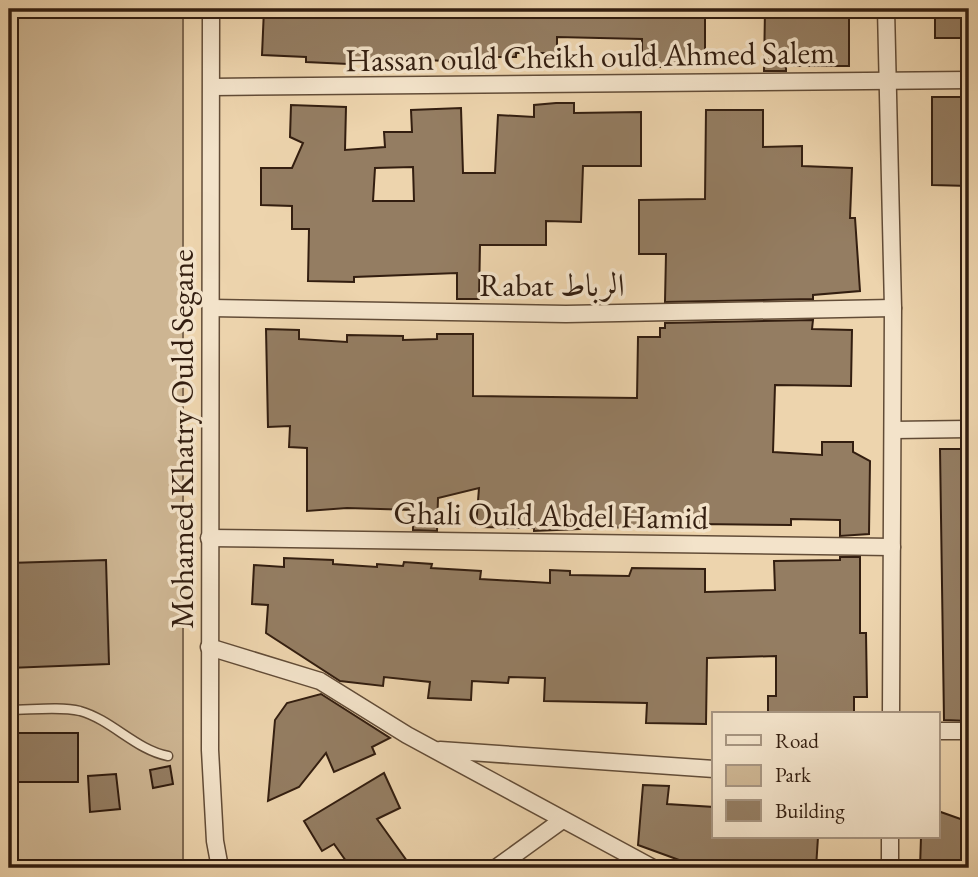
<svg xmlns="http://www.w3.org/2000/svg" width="978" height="877" font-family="'EB Garamond',Amiri,serif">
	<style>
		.green { fill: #cdb592; stroke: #806a51; stroke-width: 2 }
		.building { fill: #947d62; stroke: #331e10; stroke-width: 2; fill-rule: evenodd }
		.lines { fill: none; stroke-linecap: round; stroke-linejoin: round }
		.lane-casing { stroke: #624c37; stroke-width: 11 }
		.street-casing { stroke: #624c37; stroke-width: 19 }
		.lane { stroke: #f3e3ca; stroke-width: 8 }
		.street { stroke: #f3e3ca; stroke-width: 16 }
		.labels { text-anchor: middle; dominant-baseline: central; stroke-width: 7; stroke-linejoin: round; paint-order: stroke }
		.street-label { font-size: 32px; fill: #331e10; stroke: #f3e3ca }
	</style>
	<rect width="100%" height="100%" fill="#edd4ad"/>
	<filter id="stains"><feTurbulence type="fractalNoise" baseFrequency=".00286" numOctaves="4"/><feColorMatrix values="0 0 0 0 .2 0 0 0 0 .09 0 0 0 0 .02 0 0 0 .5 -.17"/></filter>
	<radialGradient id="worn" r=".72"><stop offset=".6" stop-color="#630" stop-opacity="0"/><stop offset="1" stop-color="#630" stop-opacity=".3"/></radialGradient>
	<rect class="green" x="9" y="9" width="174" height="859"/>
	<g class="building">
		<path d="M264 9H705V67H642V39L557 37V53H516V57H488V64L413 59H348V64L306 62V57L262 55Z"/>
		<path d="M765 9H849V66H786V71H764Z"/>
		<path d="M935 9H969V27H964V38H935Z"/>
		<path d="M932 97H969V186L932 185Z"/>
		<path d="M556 103H574V113L641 112V166H583L581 222 546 221V245H480L479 299H457V273L354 277V282L308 281 309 229H292V206L261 205V168H292L303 143 290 137 291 105 346 107 345 150 385 147 384 132H412L411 110 461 108 463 173H495L498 115 534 117V105ZM413 167 414 201H373L375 168Z"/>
		<path d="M706 110H763V147L802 146V166L852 168 850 218H855L860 291 813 295V299L665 302 666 254H639V200L705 199Z"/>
		<path d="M813 320 812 329 852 330 851 386 775 385 773 452 822 455V442H853V452L870 461 869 534 840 536V520L791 519V525L697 524 534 531V528L476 527 479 488 438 498 437 531 413 530V510L347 508 307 511V448L289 447 290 426 268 427 266 329 299 330V339L347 342V335L403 336V340L437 339V334H473V396L637 398 638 337H660V328H665V323Z"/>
		<path d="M940 449H969V721L944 720Z"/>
		<path d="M840 557H860V633H866L867 697H854V714H768V696H776V656L707 658 706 724 646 723 647 703 544 701 545 678 509 677 508 683 472 681 471 700 428 698 430 682 384 677 383 686 340 681 266 633 268 605 252 604 254 565 284 567V558L333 560V564L377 567V564L403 566 404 562 432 564 431 568 481 571 480 579 550 583V570L570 571V575L629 576 632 568 705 569V592L775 590 774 561 840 560Z"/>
		<path d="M106 560 109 664 9 668V563Z"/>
		<path d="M321 694 390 738 372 747 375 754 334 772 326 753 299 787 268 801 275 720 287 703Z"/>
		<rect x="9" y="733" width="69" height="49"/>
		<path d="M170 766 173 784 153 788 150 770Z"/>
		<path d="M384 773 400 808 377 819 412 868H351L334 844 322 851 304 821Z"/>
		<path d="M116 774 120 809 90 812 88 776Z"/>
		<path d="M643 785 669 786 667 804 714 807V837H818L816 868 714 865V868H701L638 845Z"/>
		<path d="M938 811 969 822V868H920L921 837H938Z"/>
	</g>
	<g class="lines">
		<defs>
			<path id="lane" d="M9 710C31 710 60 706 80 711 112 720 136 750 168 756"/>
			<g id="street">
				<path d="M211 9 210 750 215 841 220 868"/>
				<path d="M886 9 893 308 891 714"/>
				<path d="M212 87 969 80"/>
				<path d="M211 308 566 314 893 308"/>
				<path d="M893 430 969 429"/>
				<path d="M209 538 892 547"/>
				<path d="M209 647 320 681 407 735 653 868"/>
				<path d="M938 731H969"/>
				<path d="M440 750 714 769"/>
				<path d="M890 837V868"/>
				<path d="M496 868 561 821"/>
			</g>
		</defs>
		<use href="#lane" class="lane-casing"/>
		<use href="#street" class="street-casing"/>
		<use href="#lane" class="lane"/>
		<use href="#street" class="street"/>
	</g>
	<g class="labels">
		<g class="street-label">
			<text transform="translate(590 56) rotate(-1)">Hassan ould Cheikh ould Ahmed Salem</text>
			<text x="552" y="285">Rabat الرباط</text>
			<text transform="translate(182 439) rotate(-90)">Mohamed Khatry Ould Segane</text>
			<text transform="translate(551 515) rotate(1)">Ghali Ould Abdel Hamid</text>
		</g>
	</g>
	<rect width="978" height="877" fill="none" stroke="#edd4ad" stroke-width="35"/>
	<rect x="10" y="10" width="957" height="856" fill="none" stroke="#331e10" stroke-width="3.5"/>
	<rect x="18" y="18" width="943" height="842" fill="none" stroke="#331e10" stroke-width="2"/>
	<rect x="712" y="712" width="228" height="126" fill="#f3e3ca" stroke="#a69480" stroke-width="2"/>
	<rect x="726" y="735" width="35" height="10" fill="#f3e3ca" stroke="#a69480" stroke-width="2"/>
	<text x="775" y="748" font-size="21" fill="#331e10">Road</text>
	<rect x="726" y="765" width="35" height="21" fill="#cdb592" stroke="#a69480" stroke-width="2"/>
	<text x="775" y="782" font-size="21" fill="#331e10">Park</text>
	<rect x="726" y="800" width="35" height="21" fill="#947d62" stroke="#a69480" stroke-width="2"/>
	<text x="775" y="818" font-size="21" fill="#331e10">Building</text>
	<rect width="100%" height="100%" filter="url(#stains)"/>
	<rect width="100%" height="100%" fill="url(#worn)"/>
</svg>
